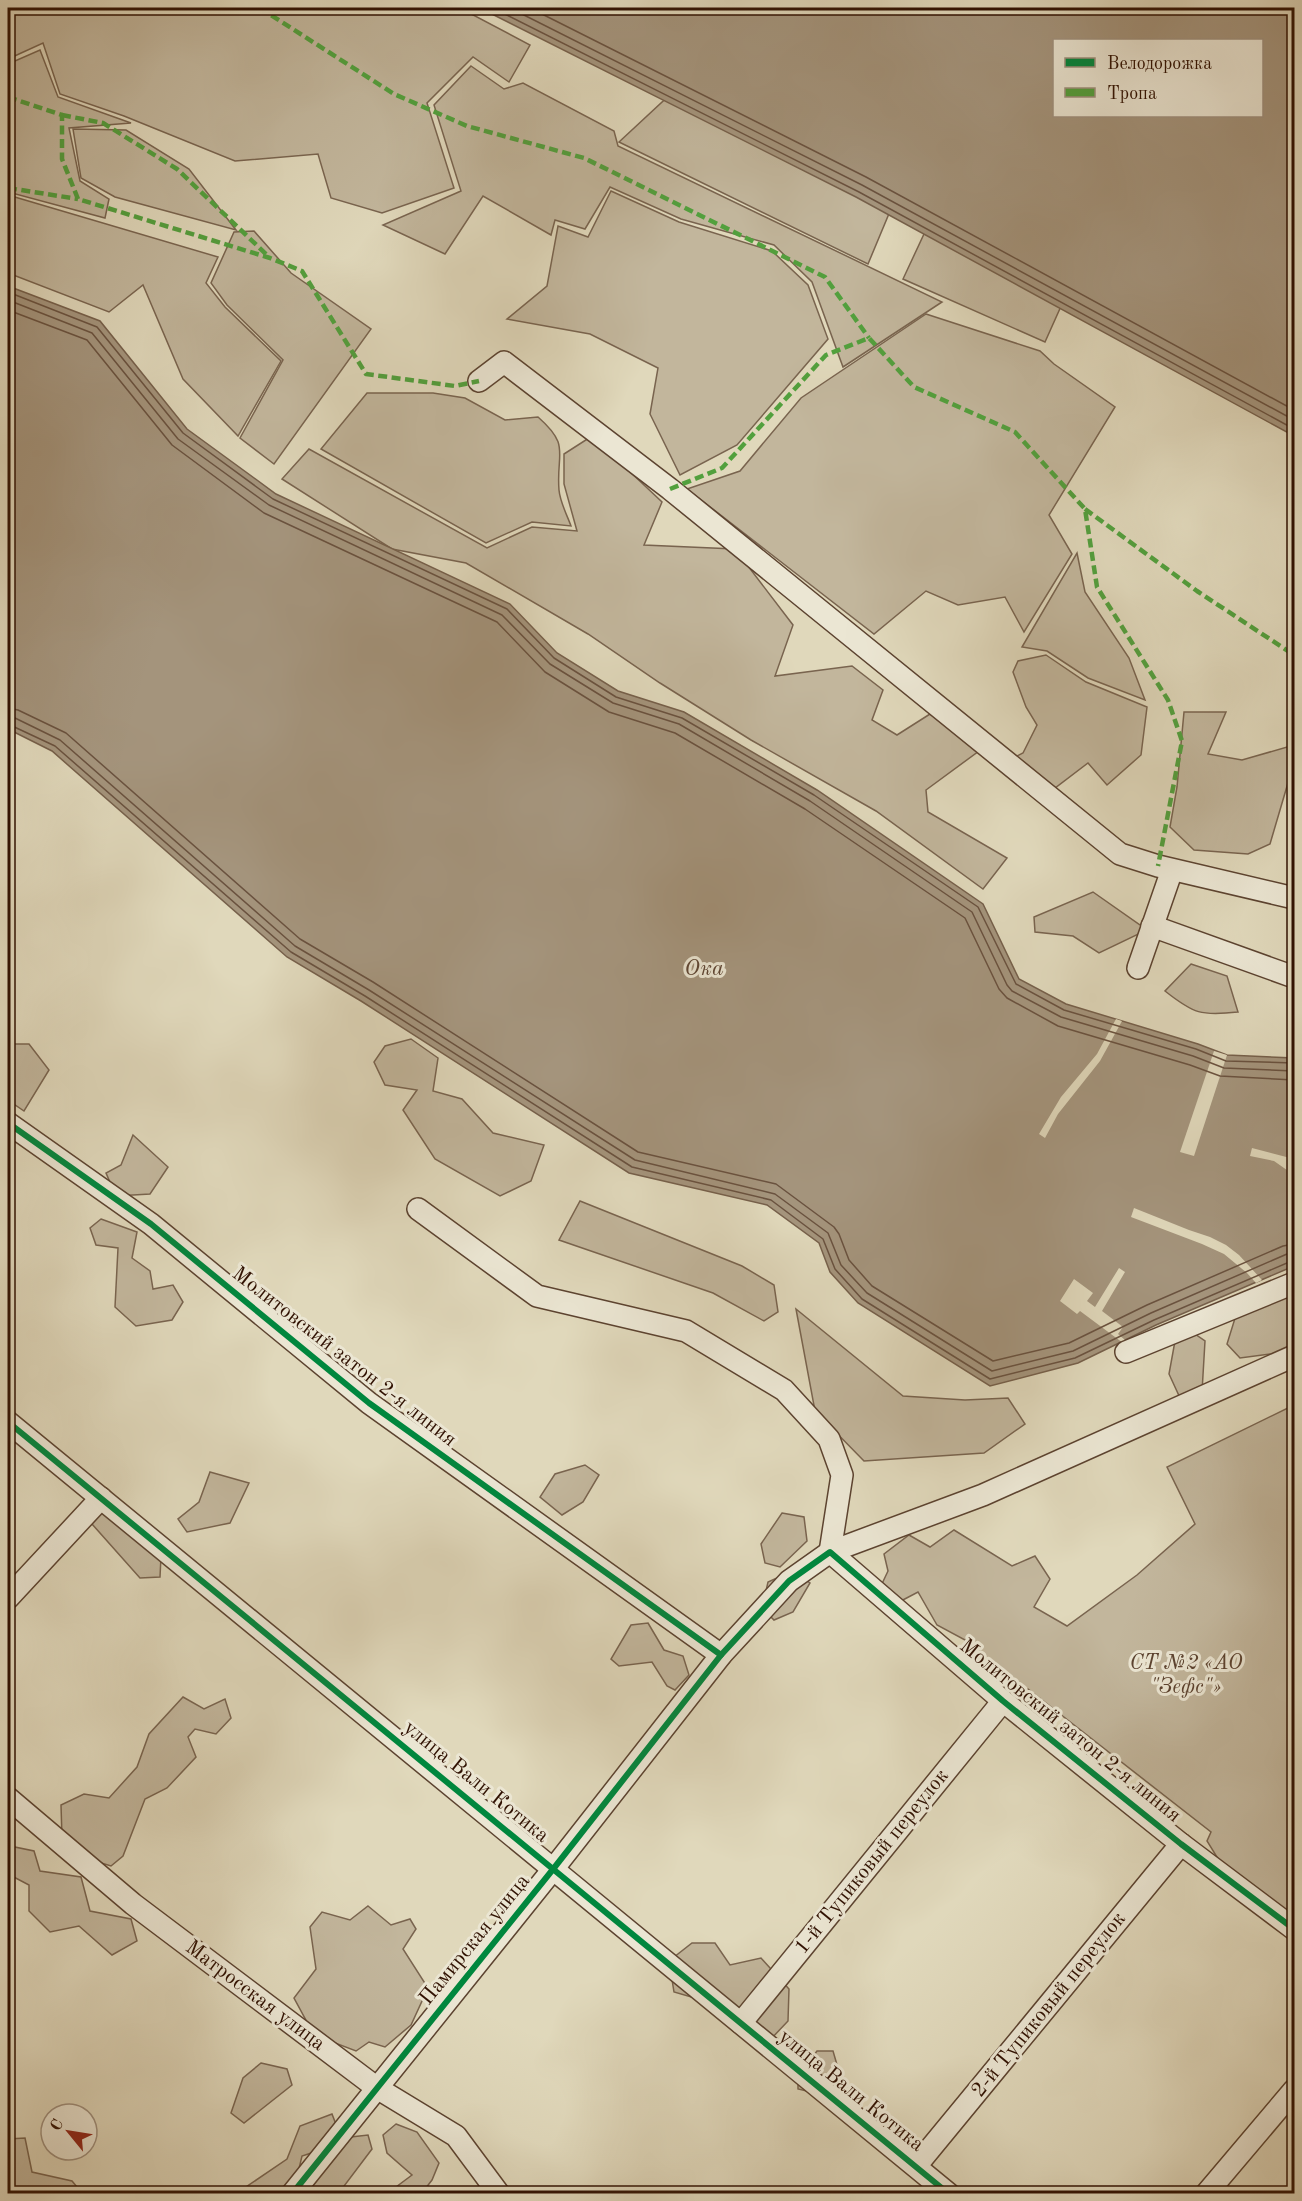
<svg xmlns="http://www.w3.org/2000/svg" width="1302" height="2201" font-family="'Old Standard TT',serif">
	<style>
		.green { fill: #c2b69c; stroke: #79644f; stroke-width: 1.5 }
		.water { fill: #a4947c; stroke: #76604b; stroke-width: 1.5; fill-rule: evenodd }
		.pier { fill: #e0d8bb }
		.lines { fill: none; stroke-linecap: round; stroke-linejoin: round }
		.shore { stroke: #6a523f; stroke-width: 1.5 }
		.minor-casing { stroke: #5c4330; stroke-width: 24 }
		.minor { stroke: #ebe6d3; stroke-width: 21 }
		.quiet { stroke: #52a03d; stroke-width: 4.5; stroke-dasharray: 9 4.5; stroke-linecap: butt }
		.cycleway-casing { stroke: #ebe6d3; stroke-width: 10 }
		.cycleway { stroke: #00873e; stroke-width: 6 }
		.labels { text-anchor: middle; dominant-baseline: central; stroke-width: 6; stroke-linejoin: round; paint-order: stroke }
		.street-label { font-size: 21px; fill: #301102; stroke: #ebe6d3 }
		.park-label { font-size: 21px; font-style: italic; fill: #5c4330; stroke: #ebe6d3 }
		.water-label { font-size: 22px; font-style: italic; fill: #5e4533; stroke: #ebe6d3 }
	</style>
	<rect width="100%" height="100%" fill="#e0d8bb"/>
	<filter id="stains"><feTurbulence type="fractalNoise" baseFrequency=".00333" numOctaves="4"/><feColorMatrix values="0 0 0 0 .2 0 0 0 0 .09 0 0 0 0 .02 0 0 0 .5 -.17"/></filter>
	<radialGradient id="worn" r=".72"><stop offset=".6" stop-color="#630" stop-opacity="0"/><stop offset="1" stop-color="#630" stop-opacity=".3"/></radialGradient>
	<g class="green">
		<path d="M8 8H460L530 45 509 82 473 57 427 103 454 188 382 213 331 198 318 154 235 161 124 116 60 94 43 43 8 59Z"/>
		<path d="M40 50 58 97 131 123 69 128 80 181 109 199 105 218 8 192V64Z"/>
		<path d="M471 66 504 89 523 83 614 131 618 146 942 302 843 367 812 282 774 245 681 219 610 187 585 229 555 220 551 235 483 196 445 254 383 225 461 191 434 105Z"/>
		<path d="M674 91 893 204 868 264 619 142Z"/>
		<path d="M73 129 126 130 189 169 236 230 115 197 81 178Z"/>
		<path d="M611 191 679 222 772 251 808 285 828 339 737 445 680 475 650 414 658 368 590 334 507 319 547 286 558 226 588 237Z"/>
		<path d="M8 195 218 257 206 283 225 307 281 361 238 436 183 379 143 285 109 312 8 273Z"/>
		<path d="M931 219 1066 295 1045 342 903 279Z"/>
		<path d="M254 231 291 273 371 329 274 464 240 438 283 360 227 305 211 283 234 232Z"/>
		<path d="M926 314 1040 351 1054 364 1115 407 1049 515 1072 554 1024 632 1005 597 958 605 926 591 874 634 687 489 740 471 801 398Z"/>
		<path d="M367 393H433L465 398 505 420 538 417C571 446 556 452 559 490 560 502 567 515 571 526L532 522 486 543 321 449Z"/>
		<path d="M592 436 662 502 644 545 735 549 793 625 775 676 852 666 883 690 872 720 897 735 930 714 979 751 926 790 928 812 1007 858 983 889 876 811 751 740 660 683 588 634 466 563 392 549 282 479 309 449 487 548 532 527 577 531 564 484V454Z"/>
		<path d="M1077 553 1085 592 1129 658 1145 700 1088 678 1047 651 1022 647Z"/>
		<path d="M1046 655 1086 682 1147 707 1141 755 1107 785 1088 763 1055 788 1011 759 1023 753 1037 725 1026 707 1013 672 1018 661Z"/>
		<path d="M1184 712H1226L1208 754 1242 760 1294 745 1290 776 1270 844 1248 854 1194 850 1170 827 1177 787Z"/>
		<path d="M1093 892 1147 930 1099 953 1073 936 1035 932 1034 917Z"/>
		<path d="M1191 964 1227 976 1238 1012C1201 1016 1194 1014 1165 991Z"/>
		<path d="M411 1039 438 1058 433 1091 462 1099 493 1133 544 1145 531 1181 500 1196 435 1159 403 1110 417 1090 385 1085 374 1062 385 1046Z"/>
		<path d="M10 1044H29L49 1070 24 1111 8 1100V1053Z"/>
		<path d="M133 1135 168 1167 150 1194 116 1196 106 1173 121 1165Z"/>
		<path d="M580 1201 742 1266 774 1285 778 1312 764 1321 713 1293 559 1240Z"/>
		<path d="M101 1219 137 1232 132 1258 150 1271 153 1289 173 1285 183 1302 172 1320 136 1326 115 1307 118 1248 96 1245 90 1228Z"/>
		<path d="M1285 1294 1294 1308V1351L1240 1358 1227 1344 1236 1315Z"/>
		<path d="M796 1309 903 1396 965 1400 1008 1398 1025 1424 984 1453 864 1461 815 1411Z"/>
		<path d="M1189 1330 1205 1341 1202 1392 1181 1400 1169 1374 1175 1341Z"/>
		<path d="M1294 1405V1914L1273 1904 1220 1862 1207 1841 1211 1832 1028 1689 1018 1691 975 1670 967 1641 937 1625 918 1592 899 1602 880 1588 888 1571 884 1554 909 1535 930 1547 954 1530 1012 1566 1035 1556 1050 1579 1034 1607 1067 1626 1137 1575 1195 1524 1167 1467Z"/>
		<path d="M585 1465 599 1475 583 1502 562 1515 540 1497 555 1474Z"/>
		<path d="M210 1472 249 1483 230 1523 187 1532 178 1519 199 1502Z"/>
		<path d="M95 1511H114L161 1556 160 1577 140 1578 92 1524Z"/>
		<path d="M782 1513 804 1517 807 1541 780 1567 765 1563 761 1544Z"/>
		<path d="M792 1571 810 1583 793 1612 774 1620 762 1608 768 1582Z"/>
		<path d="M648 1623 664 1650 683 1656 689 1675 675 1690 667 1686 652 1662 619 1666 611 1659 631 1625Z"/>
		<path d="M183 1697 204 1709 225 1699 231 1718 216 1734 195 1729 188 1737 196 1757 167 1788 145 1799 123 1856 111 1866 85 1858 62 1838 61 1805 84 1794 109 1798 137 1767 149 1734Z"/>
		<path d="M8 1834 15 1847 34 1851 40 1871 81 1877 90 1911 131 1919 137 1941 112 1955 79 1926 50 1932 29 1911V1885L8 1874Z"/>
		<path d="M368 1906 391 1925 410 1919 416 1929 403 1949 428 1988 411 2025 385 2047 369 2042 356 2051 314 2035 294 1998 316 1969 310 1927 322 1912 350 1920Z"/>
		<path d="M692 1943H715L730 1965 761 1958 789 1989 788 2021 770 2040 729 2008 674 1992 669 1961Z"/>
		<path d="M817 2051H833L840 2075 823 2095 798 2089V2076Z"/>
		<path d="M261 2063 287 2069 292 2085 244 2123 231 2113 243 2078Z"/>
		<path d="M332 2114 337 2127 320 2150 302 2156 297 2177 282 2193 242 2194 243 2189 287 2159 300 2126Z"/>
		<path d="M396 2124 417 2132 439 2163 432 2180 422 2193H388L412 2175 387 2153 383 2135Z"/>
		<path d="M368 2135 372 2149 341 2190 345 2193 303 2194 351 2137Z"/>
		<path d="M25 2138 32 2172 72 2181 82 2193H8V2139Z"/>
	</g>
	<g class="water">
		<path d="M480 8H1294V436L856 197ZM1054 40H1262V116H1054Z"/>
		<path d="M8 286 100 321 187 429 276 494 510 604 557 653 618 691 684 712 817 790 983 904 1019 979 1066 1004 1198 1044 1227 1055 1294 1058V1266L1156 1325 1078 1363 990 1386 858 1303 830 1272 819 1243 767 1205 629 1173 361 1001 287 957 52 751 8 729Z"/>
	</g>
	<g class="pier">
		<path d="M1116 1019 1122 1021 1100 1061 1058 1114 1045 1138 1039 1134 1061 1097 1097 1054Z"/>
		<path d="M1214 1051 1227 1055 1194 1156 1180 1152Z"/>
		<path d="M1252 1148 1294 1159V1175L1274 1161 1250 1156Z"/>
		<path d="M1134 1208 1189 1230 1210 1237 1226 1245 1239 1255 1262 1280 1256 1283 1247 1273 1224 1254 1202 1244 1131 1217Z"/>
		<path d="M1119 1268 1125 1272 1102 1311 1123 1327 1118 1334 1125 1340 1123 1343 1080 1311 1077 1314 1060 1301 1074 1279 1093 1293 1087 1301 1095 1307Z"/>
	</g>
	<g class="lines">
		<g class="shore">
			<path d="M493 8 859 192 1294 429"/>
			<path d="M510 8 862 185 1294 420"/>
			<path d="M530 8 866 177 1294 410"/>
			<path d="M8 292 97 327 183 433 273 499 507 609 554 658 616 697 682 718 814 795 978 907 1016 984 1064 1010 1196 1049 1226 1061 1294 1063"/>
			<path d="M8 300 92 333 178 439 269 505 502 615 550 664 613 703 679 724 810 801 972 912 1007 985 1012 991 1061 1017 1193 1056 1224 1068 1294 1071"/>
			<path d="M8 310 87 340 172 445 264 513 497 622 545 672 609 712 675 733 805 809 965 918 999 989 1007 998 1058 1026 1190 1065 1220 1076 1294 1080"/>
			<path d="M8 708 18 710 66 733 300 939 373 982 638 1152 776 1184 834 1227 839 1234 849 1260 872 1286 993 1361 1069 1343 1147 1305 1283 1246 1294 1244"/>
			<path d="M8 717 15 718 60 740 295 946 369 990 635 1160 775 1194 828 1233 841 1265 867 1293 992 1371 1073 1351 1151 1313 1287 1254 1294 1253"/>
			<path d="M8 724 55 746 291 952 365 996 632 1167 771 1200 823 1239 835 1269 862 1299 990 1379 1075 1358 1154 1320 1294 1260"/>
		</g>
		<defs>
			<g id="minor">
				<path d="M479 381 504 362 670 489 1120 854 1158 866 1294 898"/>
				<path d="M1152 926 1294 977"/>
				<path d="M1138 968 1172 870"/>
				<path d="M8 1123 151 1224 369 1403 721 1655"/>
				<path d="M418 1209 537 1296 686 1331 784 1390 829 1439 842 1475 830 1552"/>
				<path d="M1126 1352 1294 1283"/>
				<path d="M8 1422 949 2194"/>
				<path d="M830 1552 1003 1701 1181 1844 1294 1929"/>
				<path d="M8 1598 101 1498"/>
				<path d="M8 1798 133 1904 377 2088 456 2136 499 2194"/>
				<path d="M741 2023 1003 1701"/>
				<path d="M916 2166 1181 1844"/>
				<path d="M292 2194 554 1868 721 1655 789 1581 830 1552 983 1495 1294 1356"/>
				<path d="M1206 2194 1294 2090"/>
			</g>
		</defs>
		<use href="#minor" class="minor-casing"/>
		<use href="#minor" class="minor"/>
		<g class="quiet">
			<path d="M260 8 394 94 467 126 584 158 825 277 869 338"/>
			<path d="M8 97 62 115V159L78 199 270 258 302 271 366 374 455 386 479 381"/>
			<path d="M62 115 103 123 177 169 268 256"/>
			<path d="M8 188 78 199"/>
			<path d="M670 489 722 468 826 355 869 338 914 387 1015 432 1085 509 1097 587 1168 700 1182 741 1158 866"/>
			<path d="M1085 509 1197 591 1294 655"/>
		</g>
		<defs>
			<g id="cycleway">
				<path d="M8 1123 151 1224 369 1403 721 1655"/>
				<path d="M8 1422 949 2194"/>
				<path d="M292 2194 554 1868 721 1655 789 1581 830 1552 1003 1701 1181 1844 1294 1929"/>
			</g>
		</defs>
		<use href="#cycleway" class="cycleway-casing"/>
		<use href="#cycleway" class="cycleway"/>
	</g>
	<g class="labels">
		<g class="street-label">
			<text transform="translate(344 1357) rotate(38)">Молитовский затон 2-я линия</text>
			<text transform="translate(1070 1731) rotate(39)">Молитовский затон 2-я линия</text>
			<text transform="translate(476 1782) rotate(39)">улица Вали Котика</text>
			<text transform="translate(872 1862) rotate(-51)">1-й Тупиковый переулок</text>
			<text transform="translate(475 1940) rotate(-51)">Памирская улица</text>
			<text transform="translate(255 1996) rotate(37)">Матросская улица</text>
			<text transform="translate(1049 2005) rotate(-51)">2-й Тупиковый переулок</text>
			<text transform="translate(851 2091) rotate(39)">улица Вали Котика</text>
		</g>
		<g class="park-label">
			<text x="1186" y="1663">СТ №2 «АО<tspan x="1186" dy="24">"Зефс"»</tspan></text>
		</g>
		<g class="water-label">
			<text x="704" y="969">Ока</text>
		</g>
	</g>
	<rect width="1302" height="2201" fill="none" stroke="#e0d8bb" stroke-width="30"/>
	<rect x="9" y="9" width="1284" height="2183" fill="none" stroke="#301102" stroke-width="3"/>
	<rect x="15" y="15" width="1272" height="2171" fill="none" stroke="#301102" stroke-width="1.5"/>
	<rect x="1053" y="39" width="210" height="78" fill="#ebe6d3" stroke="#a0917f" stroke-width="1.5"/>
	<rect x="1065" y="58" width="30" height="9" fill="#00873e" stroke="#a0917f" stroke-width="1.5"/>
	<text x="1107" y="69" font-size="18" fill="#301102">Велодорожка</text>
	<rect x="1065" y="88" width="30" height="9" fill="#52a03d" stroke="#a0917f" stroke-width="1.5"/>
	<text x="1107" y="99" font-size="18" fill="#301102">Тропа</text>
	<g transform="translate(69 2132) rotate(300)"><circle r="28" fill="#ebe6d3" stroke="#a0917f" stroke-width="1.5"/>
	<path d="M0-4.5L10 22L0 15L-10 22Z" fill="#8f2418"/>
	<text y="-9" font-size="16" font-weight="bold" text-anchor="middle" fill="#301102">С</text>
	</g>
	<rect width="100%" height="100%" filter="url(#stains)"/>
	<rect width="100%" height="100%" fill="url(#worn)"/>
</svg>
